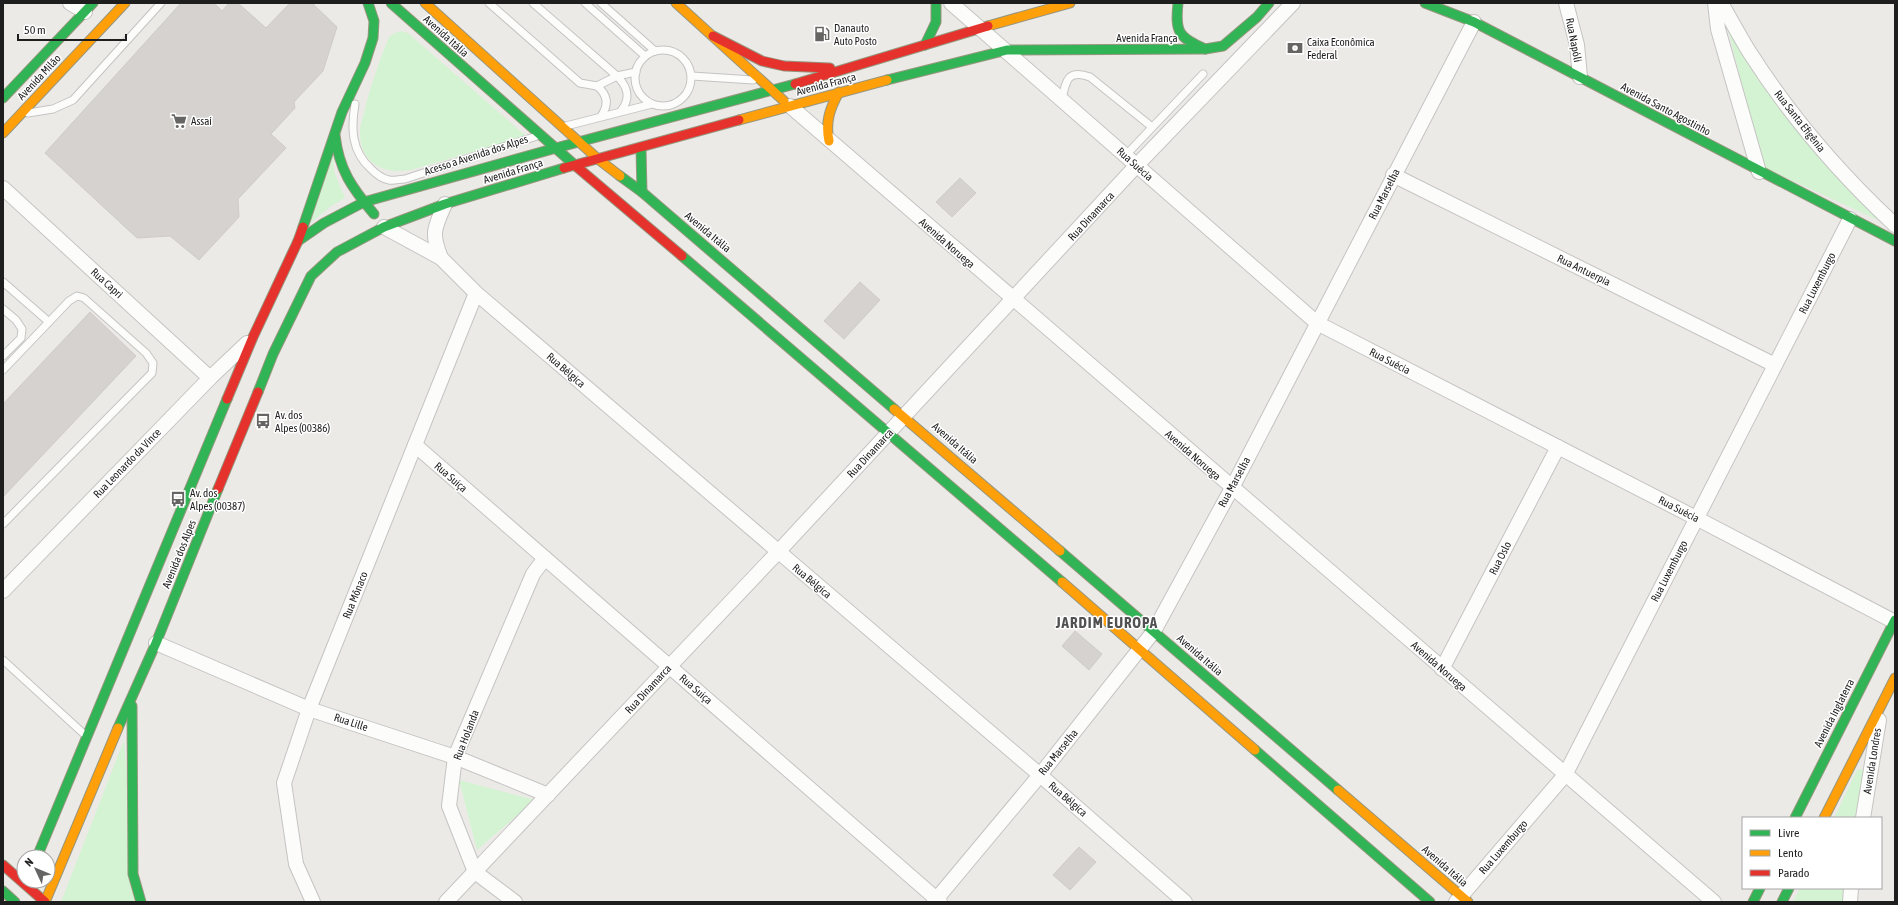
<svg xmlns="http://www.w3.org/2000/svg" width="1898" height="905" font-family="'Asap Condensed',sans-serif">
	<style>
		.park { fill: #d4f3d2 }
		.building { fill: #d5d2cf; stroke: #cfcbc8 }
		.lines { fill: none; stroke-linecap: round; stroke-linejoin: round }
		.lane-casing { stroke: #c5c4c3; stroke-width: 9 }
		.street-casing { stroke: #c5c4c3; stroke-width: 16 }
		.fast-casing { stroke: #97967e; stroke-width: 11 }
		.slow-casing { stroke: #97967e; stroke-width: 11 }
		.jam-casing { stroke: #97967e; stroke-width: 11 }
		.lane { stroke: #fcfcfb; stroke-width: 7 }
		.street { stroke: #fcfcfb; stroke-width: 14 }
		.fast { stroke: #30b455; stroke-width: 9 }
		.slow { stroke: #ff9f0a; stroke-width: 9 }
		.jam { stroke: #e5322d; stroke-width: 9 }
		.labels { text-anchor: middle; dominant-baseline: central; stroke-width: 3; stroke-linejoin: round; paint-order: stroke }
		.poi-label { font-size: 11px; fill: #1e1e1e; stroke: #fff; text-anchor: start }
		.street-label { font-size: 11px; fill: #1e1e1e; stroke: #fff }
		.district-label { font-size: 15px; font-weight: bold; letter-spacing: 1px; fill: #515151; stroke: #fff }
	</style>
	<rect width="100%" height="100%" fill="#eceae7"/>
	<g class="park">
		<path d="M1727 26 1787 119 1880 221 1763 167Z"/>
		<path d="M401 31 408 33 525 135 524 137 411 170C382 175 359 162 360 131 360 125 363 118 364 113 370 87 379 62 389 37L395 33Z"/>
		<path d="M333 155 334 172 345 198 331 206 308 225Z"/>
		<path d="M124 740 137 902H61Z"/>
		<path d="M1864 769 1855 818H1834L1857 770Z"/>
		<path d="M459 780 535 800 477 850Z"/>
		<path d="M1800 888H1850V902H1793Z"/>
	</g>
	<g class="building">
		<path d="M181 3H214L222 11 229 3H238L266 28 290 3H312L337 27 323 71 294 102 295 108 271 134 286 148 238 199 239 217 199 260 170 236 137 238 45 153Z"/>
		<path d="M960 178 976 193 952 217 936 202Z"/>
		<path d="M860 282 880 300 844 339 824 321Z"/>
		<path d="M90 312 136 356 3 497V404Z"/>
		<path d="M1075 631 1102 654 1089 670 1062 646Z"/>
		<path d="M1079 847 1096 862 1070 890 1053 875Z"/>
	</g>
	<g class="lines">
		<defs>
			<g id="lane">
				<path d="M489 3 580 83 597 86 617 76C628 87 631 98 621 111"/>
				<path d="M533 3 617 76 636 72"/>
				<path d="M585 3 645 56"/>
				<path d="M601 3 655 51"/>
				<circle cx="663" cy="78" r="28"/>
				<path d="M692 76 753 80"/>
				<path d="M597 86C608 95 609 105 601 116"/>
				<path d="M1062 99C1066 80 1068 69 1090 77L1152 127"/>
				<path d="M355 104C351 128 351 151 371 169 375 173 383 179 389 180 394 181 400 179 405 179L537 136"/>
				<path d="M28 113 53 109 73 100 161 3"/>
				<path d="M566 126 652 104"/>
				<path d="M1125 156 1203 74"/>
				<path d="M3 282 49 322"/>
				<path d="M3 309 16 320 22 329 21 338 3 356"/>
				<path d="M3 370 69 301 77 296 84 298 146 353 153 363 152 373 3 524"/>
				<path d="M3 660 84 734"/>
			</g>
			<g id="street">
				<path d="M70 3 85 12"/>
				<path d="M951 3 1317 323 1696 518 1895 622"/>
				<path d="M1566 3 1577 45 1580 77"/>
				<path d="M1715 3 1718 29 1759 172"/>
				<path d="M1721 3C1731 20 1740 37 1750 53 1791 117 1840 174 1895 225"/>
				<path d="M790 106 1714 902"/>
				<path d="M1393 175 1775 365"/>
				<path d="M3 188 210 378"/>
				<path d="M384 227 441 258 476 293 1040 775 1185 902"/>
				<path d="M441 258C431 233 434 229 445 204"/>
				<path d="M415 445 940 902"/>
				<path d="M3 591 210 378 247 343"/>
				<path d="M156 643 309 709 455 757 548 795"/>
				<path d="M1442 669 1558 447"/>
				<path d="M1863 818 1879 720"/>
				<path d="M313 902 296 864 284 783 309 709 476 293"/>
				<path d="M446 902 778 552 1136 166 1293 3"/>
				<path d="M515 902 475 872 449 806 455 757 533 574 545 558"/>
				<path d="M934 902 1040 775 1154 631 1232 488 1474 22"/>
				<path d="M1456 902 1565 775 1850 219"/>
				<path d="M1850 902 1851 888"/>
			</g>
			<g id="fast">
				<path d="M391 3 577 167"/>
				<path d="M1178 3C1175 32 1178 37 1205 49"/>
				<path d="M1425 3 1474 22 1895 241"/>
				<path d="M925 45 936 22V3"/>
				<path d="M887 80 1007 50 1205 49 1223 46 1257 17 1269 3"/>
				<path d="M3 98 93 3"/>
				<path d="M335 135C339 170 352 188 374 214"/>
				<path d="M641 148 642 192"/>
				<path d="M620 176 642 192 894 409"/>
				<path d="M303 227 342 112 365 63 373 38 374 21 368 3"/>
				<path d="M298 241 324 223 364 202 556 148 795 84"/>
				<path d="M682 256 1062 582"/>
				<path d="M258 392 273 354 311 276 337 252 384 227 445 204 564 168"/>
				<path d="M1060 551 1338 790"/>
				<path d="M132 706 133 874 141 902"/>
				<path d="M118 728 156 643 218 489"/>
				<path d="M1255 750 1430 902"/>
				<path d="M1795 818 1895 620"/>
				<path d="M37 857 227 399"/>
				<path d="M3 891 15 902"/>
				<path d="M1753 902 1760 888"/>
				<path d="M1782 902 1789 888"/>
			</g>
			<g id="slow">
				<path d="M425 3 598 159 620 176"/>
				<path d="M676 3 784 101"/>
				<path d="M988 26 1070 3"/>
				<path d="M739 120 887 80"/>
				<path d="M3 133 125 3"/>
				<path d="M829 141C825 122 830 108 839 92"/>
				<path d="M894 409 1060 551"/>
				<path d="M1062 582 1255 750"/>
				<path d="M1338 790 1468 902"/>
				<path d="M1824 818 1895 678"/>
				<path d="M45 902 118 728"/>
			</g>
			<g id="jam">
				<path d="M713 36 762 61 784 66 830 68"/>
				<path d="M795 84 988 26"/>
				<path d="M577 167 682 256"/>
				<path d="M564 168 739 120"/>
				<path d="M227 399 253 337 298 241 303 227"/>
				<path d="M218 489 258 392"/>
				<path d="M3 865 45 902"/>
			</g>
		</defs>
		<use href="#lane" class="lane-casing"/>
		<use href="#street" class="street-casing"/>
		<use href="#fast" class="fast-casing"/>
		<use href="#slow" class="slow-casing"/>
		<use href="#jam" class="jam-casing"/>
		<use href="#lane" class="lane"/>
		<use href="#street" class="street"/>
		<use href="#fast" class="fast"/>
		<use href="#slow" class="slow"/>
		<use href="#jam" class="jam"/>
	</g>
	<defs>
		<symbol id="fuel-bare" viewBox="-9 -9 18 18"><path d="M-5.5-6h7V0h2V4h1.3V-2.5L3-4.5l.8-.8L6-3V5H2.5V1h-1V6h-7ZM-4.2-4.7v3.2H.2V-4.7Z" fill="#666564" stroke="#fff" stroke-width="2.5" paint-order="stroke"/></symbol>
		<symbol id="bank-bare" viewBox="-9 -9 18 18"><path d="M-6-4H6V4H-6ZM0-2.3a2.3 2.3 0 1 0 0 4.6a2.3 2.3 0 1 0 0-4.6Z" fill="#666564" stroke="#fff" stroke-width="2.5" paint-order="stroke"/></symbol>
		<symbol id="supermarket-bare" viewBox="-9 -9 18 18"><path d="M-6-5.5h2.5l.6 2H6L4.5 2H-2.5L-4.4-4H-6ZM-1.5 3.2a1.3 1.3 0 1 0 .1 0ZM3 3.2a1.3 1.3 0 1 0 .1 0Z" fill="#666564" stroke="#fff" stroke-width="2.5" paint-order="stroke"/></symbol>
		<symbol id="bus-bare" viewBox="-9 -9 18 18"><path d="M-5-6H5V4H4V6H2V4H-2V6H-4V4H-5ZM-3.5-4V0h7V-4ZM-3.5 1.2v1.5H-2V1.2ZM2 1.2v1.5H3.5V1.2Z" fill="#666564" stroke="#fff" stroke-width="2.5" paint-order="stroke"/></symbol>
	</defs>
	<g fill-rule="evenodd">
		<use href="#fuel-bare" x="811" y="23" width="22" height="22"/>
		<use href="#bank-bare" x="1284" y="37" width="22" height="22"/>
		<use href="#supermarket-bare" x="168" y="110" width="22" height="22"/>
		<use href="#bus-bare" x="252" y="410" width="22" height="22"/>
		<use href="#bus-bare" x="167" y="488" width="22" height="22"/>
	</g>
	<g class="labels">
		<g class="poi-label">
			<text x="834" y="28">Danauto<tspan x="834" dy="13">Auto Posto</tspan></text>
			<text x="1307" y="42">Caixa Econômica<tspan x="1307" dy="13">Federal</tspan></text>
			<text x="191" y="121">Assaí</text>
			<text x="275" y="415">Av. dos<tspan x="275" dy="13">Alpes (00386)</tspan></text>
			<text x="190" y="493">Av. dos<tspan x="190" dy="13">Alpes (00387)</tspan></text>
		</g>
		<g class="street-label">
			<text transform="translate(446 36) rotate(42)">Avenida Itália</text>
			<text x="1147" y="38">Avenida França</text>
			<text transform="translate(1574 40) rotate(79)">Rua Napóli</text>
			<text transform="translate(39 77) rotate(-47)">Avenida Milão</text>
			<text transform="translate(826 84) rotate(-15)">Avenida França</text>
			<text transform="translate(1666 109) rotate(28)">Avenida Santo Agostinho</text>
			<text transform="translate(1800 121) rotate(52)">Rua Santa Efigênia</text>
			<text transform="translate(476 155) rotate(-18)">Acesso a Avenida dos Alpes</text>
			<text transform="translate(1135 164) rotate(42)">Rua Suécia</text>
			<text transform="translate(513 171) rotate(-17)">Avenida França</text>
			<text transform="translate(1384 194) rotate(-63)">Rua Marselha</text>
			<text transform="translate(1091 216) rotate(-47)">Rua Dinamarca</text>
			<text transform="translate(708 232) rotate(40)">Avenida Itália</text>
			<text transform="translate(947 243) rotate(41)">Avenida Noruega</text>
			<text transform="translate(1584 270) rotate(26)">Rua Antuerpia</text>
			<text transform="translate(107 283) rotate(42)">Rua Capri</text>
			<text transform="translate(1817 283) rotate(-63)">Rua Luxemburgo</text>
			<text transform="translate(1390 361) rotate(27)">Rua Suécia</text>
			<text transform="translate(566 370) rotate(41)">Rua Bélgica</text>
			<text transform="translate(955 443) rotate(41)">Avenida Itália</text>
			<text transform="translate(870 453) rotate(-47)">Rua Dinamarca</text>
			<text transform="translate(1193 455) rotate(41)">Avenida Noruega</text>
			<text transform="translate(127 463) rotate(-46)">Rua Leonardo da Vince</text>
			<text transform="translate(451 477) rotate(41)">Rua Suiça</text>
			<text transform="translate(1234 482) rotate(-62)">Rua Marselha</text>
			<text transform="translate(1679 509) rotate(27)">Rua Suécia</text>
			<text transform="translate(179 554) rotate(-68)">Avenida dos Alpes</text>
			<text transform="translate(1500 558) rotate(-63)">Rua Oslo</text>
			<text transform="translate(1669 571) rotate(-63)">Rua Luxemburgo</text>
			<text transform="translate(812 581) rotate(40)">Rua Bélgica</text>
			<text transform="translate(355 595) rotate(-68)">Rua Mônaco</text>
			<text transform="translate(1200 655) rotate(41)">Avenida Itália</text>
			<text transform="translate(1439 666) rotate(41)">Avenida Noruega</text>
			<text transform="translate(648 689) rotate(-47)">Rua Dinamarca</text>
			<text transform="translate(696 689) rotate(41)">Rua Suiça</text>
			<text transform="translate(1834 713) rotate(-63)">Avenida Inglaterra</text>
			<text transform="translate(351 722) rotate(18)">Rua Lille</text>
			<text transform="translate(466 735) rotate(-69)">Rua Holanda</text>
			<text transform="translate(1058 752) rotate(-51)">Rua Marselha</text>
			<text transform="translate(1872 761) rotate(-81)">Avenida Londres</text>
			<text transform="translate(1068 799) rotate(41)">Rua Bélgica</text>
			<text transform="translate(1503 847) rotate(-49)">Rua Luxemburgo</text>
			<text transform="translate(1445 866) rotate(41)">Avenida Itália</text>
		</g>
		<g class="district-label">
			<text x="1107" y="622">JARDIM EUROPA</text>
		</g>
	</g>
	<rect width="1898" height="905" fill="none" stroke="#1e1e1e" stroke-width="8"/>
	<rect x="1742" y="817" width="140" height="72" fill="#ffffff" stroke="#a5a5a5"/>
	<rect x="1750" y="830" width="20" height="6" fill="#30b455" stroke="#a5a5a5"/>
	<text x="1778" y="837" font-size="12" fill="#1e1e1e">Livre</text>
	<rect x="1750" y="850" width="20" height="6" fill="#ff9f0a" stroke="#a5a5a5"/>
	<text x="1778" y="857" font-size="12" fill="#1e1e1e">Lento</text>
	<rect x="1750" y="870" width="20" height="6" fill="#e5322d" stroke="#a5a5a5"/>
	<text x="1778" y="877" font-size="12" fill="#1e1e1e">Parado</text>
	<g transform="translate(36 869) rotate(314)"><circle r="19" fill="#ffffff" stroke="#a5a5a5"/>
	<path d="M0-3L7 15L0 10L-7 15Z" fill="#666564"/>
	<text y="-6" font-size="11" font-weight="bold" text-anchor="middle" fill="#1e1e1e">N</text>
	</g>
	<path d="M18 34v6h108v-6" fill="none" stroke="#1e1e1e" stroke-width="2"/>
	<text x="24" y="34" font-size="12" fill="#1e1e1e" stroke="#ffffff" stroke-width="3" paint-order="stroke">50 m</text>
</svg>
